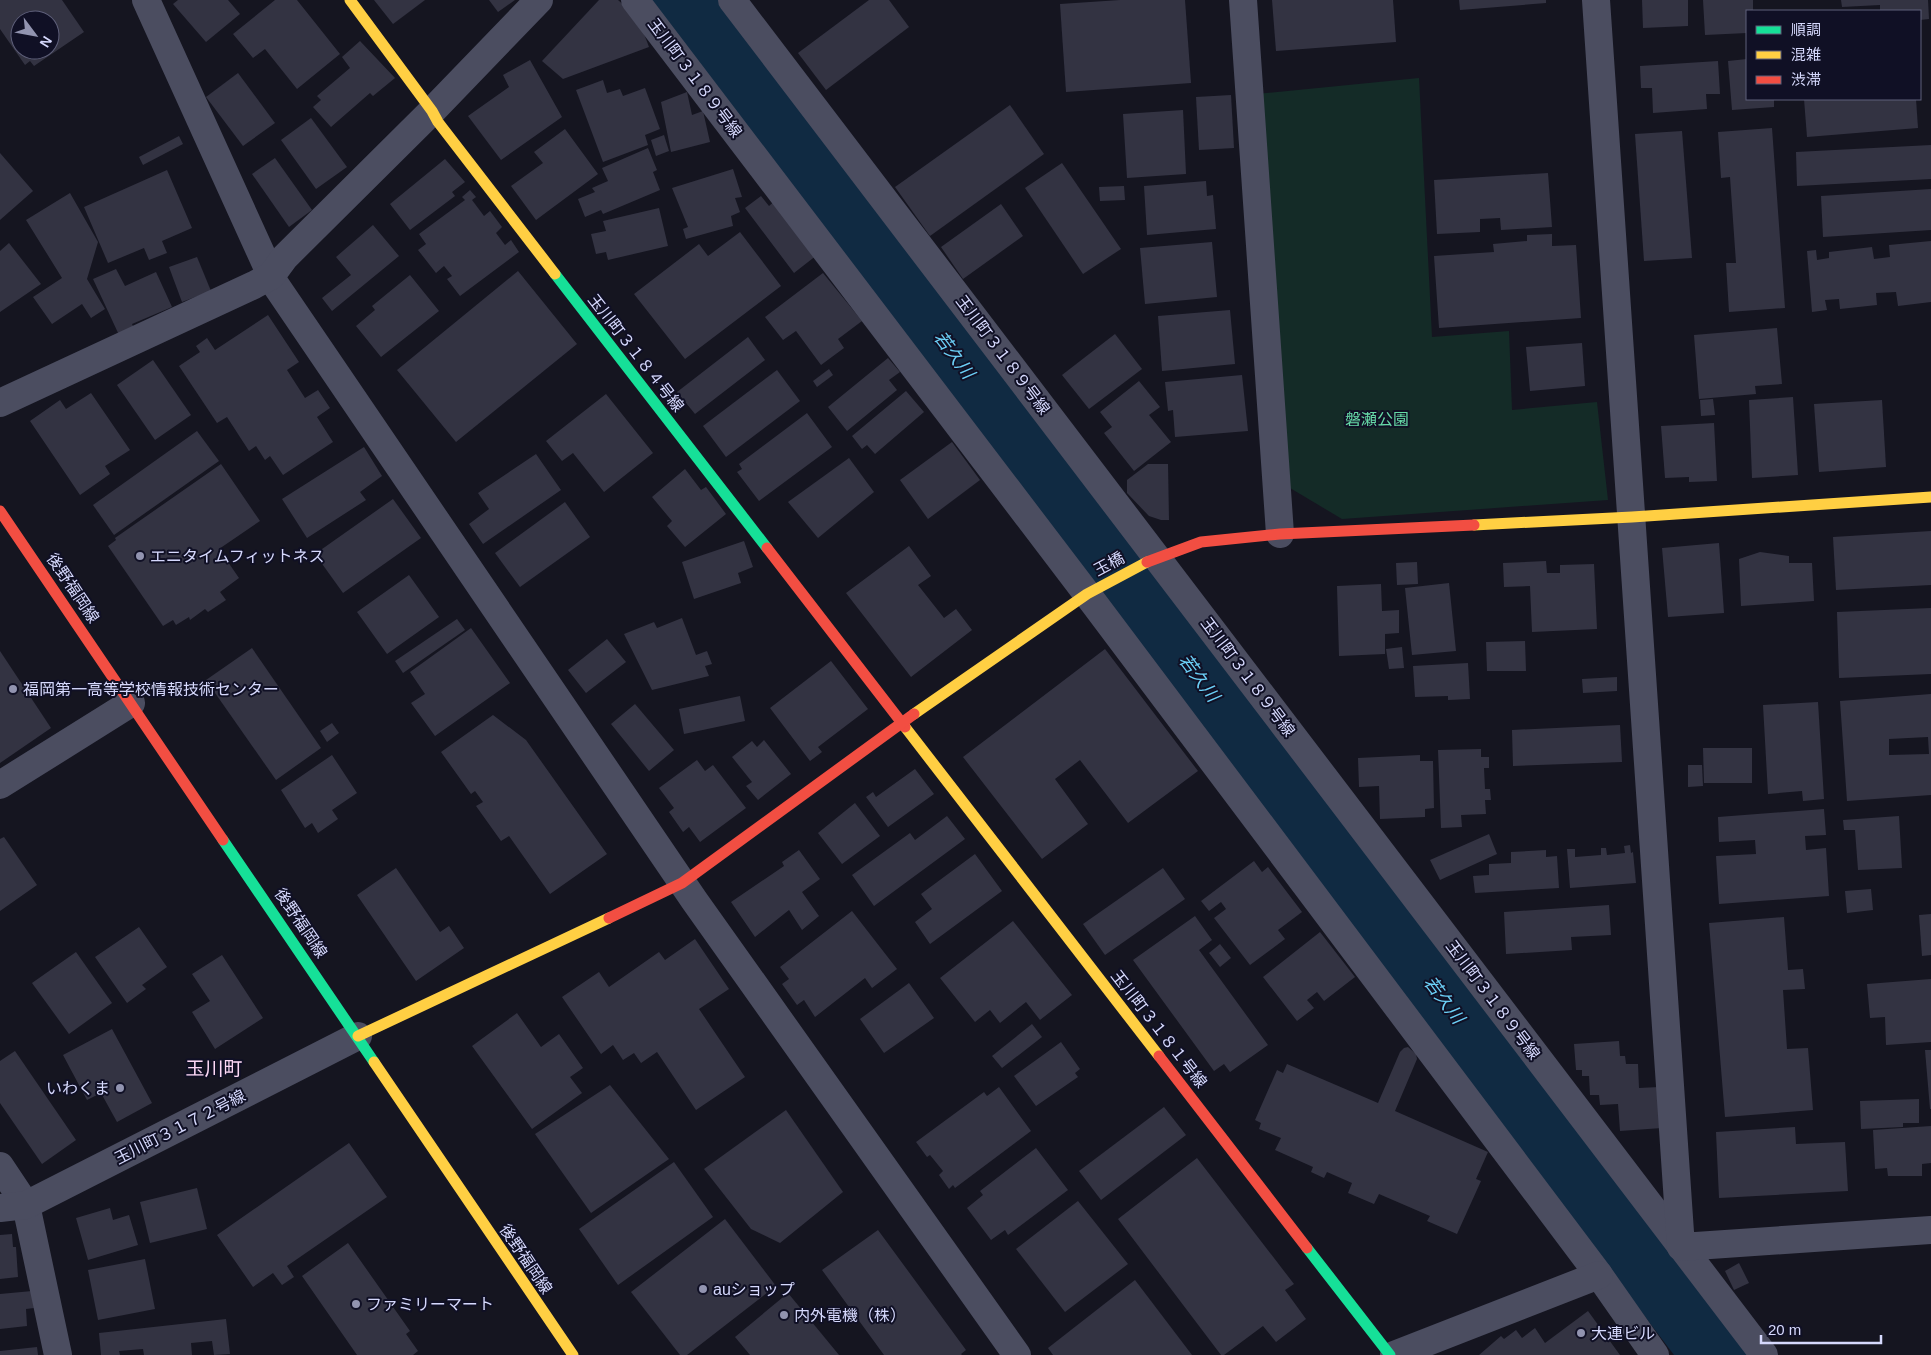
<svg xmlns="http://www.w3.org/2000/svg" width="1931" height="1355" font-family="Arial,'Noto Sans JP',sans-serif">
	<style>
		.green { fill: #142b27 }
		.water { fill: #102a42 }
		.building { fill: #333342; fill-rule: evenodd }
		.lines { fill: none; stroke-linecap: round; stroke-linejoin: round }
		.street { stroke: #4b4d60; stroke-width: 28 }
		.fast { stroke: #16e098; stroke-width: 11 }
		.slow { stroke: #ffcf43; stroke-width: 11 }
		.jam { stroke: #f24e42; stroke-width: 11 }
		.poi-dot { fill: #9294b0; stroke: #101025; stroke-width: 2 }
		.labels { text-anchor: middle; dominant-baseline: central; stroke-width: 4; stroke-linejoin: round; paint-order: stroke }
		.street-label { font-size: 16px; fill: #d6d9fd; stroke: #101025 }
		.park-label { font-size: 16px; fill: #66d9a7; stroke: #101025 }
		.poi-label { font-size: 16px; fill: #d6d9fd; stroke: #101025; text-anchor: start }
		.water-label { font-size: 18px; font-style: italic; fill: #6bcff6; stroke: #101025 }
		.quarter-label { font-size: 19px; fill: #fdd8f6; stroke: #101025 }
	</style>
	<rect width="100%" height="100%" fill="#151520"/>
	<path class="green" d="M1419 78 1432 337 1509 331 1512 410 1597 402 1608 500 1342 519 1285 485 1256 94Z"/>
	<path class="water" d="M650 0H724L1749 1355H1674Z"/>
	<g class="building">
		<path d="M0 0H62L84 32 34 66 30 61 25 65 0 29ZM20 20H50V50H20Z"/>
		<path d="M178 0H228L240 14 206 42 173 4Z"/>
		<path d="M275 0H297L340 54 297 89 265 49 253 58 233 34Z"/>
		<path d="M374 0H425L393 24Z"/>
		<path d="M489 0H515L498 12Z"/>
		<path d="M599 0H618L638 18 649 47 563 79 542 61Z"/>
		<path d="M869 0H889L909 27 826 90 798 53Z"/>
		<path d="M1120 0H1185L1191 83 1066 92 1060 4Z"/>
		<path d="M1272 0H1393L1396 42 1276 51Z"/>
		<path d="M1459 0H1546V3L1460 10Z"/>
		<path d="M1642 0H1688V26L1643 28Z"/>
		<path d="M1703 0H1753V11H1747V33L1705 35Z"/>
		<path d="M1841 0H1928L1929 19 1920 20V11H1880V5L1842 7Z"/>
		<path d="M360 41 395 78 373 96 370 93 331 127 313 107 321 100 317 96 350 68 342 57Z"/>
		<path d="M1747 59V99H1774V107L1732 110 1728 61Z"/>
		<path d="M530 60 562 117 501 160 468 116 509 87 503 75Z"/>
		<path d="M1718 61 1720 94H1706L1707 109 1653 113 1652 88H1641L1640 66Z"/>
		<path d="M238 73 275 123 243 146 206 97Z"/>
		<path d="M603 80 607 93 620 89 623 96 645 88 660 129 645 135 648 145 603 162 576 90Z"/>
		<path d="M687 92 692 115 703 111 710 142 671 152 661 102Z"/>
		<path d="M1231 95 1234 148 1199 150 1196 97Z"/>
		<path d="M1804 99H1916L1918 128 1807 137Z"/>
		<path d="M1010 105 1044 154 930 236 895 187Z"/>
		<path d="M1183 110 1186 174 1127 178 1123 114Z"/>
		<path d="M311 118 347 167 316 189 281 140Z"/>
		<path d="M1772 128 1785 308 1729 312 1726 263H1736L1730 177 1721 178 1718 132Z"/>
		<path d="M565 129 598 174 536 220 511 186 543 163 534 152Z"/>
		<path d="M1682 131 1692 258 1644 261 1635 134Z"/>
		<path d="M664 135 669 151 656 156 651 140Z"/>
		<path d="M179 136 183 144 143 165 139 157Z"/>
		<path d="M1931 145V179L1797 186 1796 152Z"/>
		<path d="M648 148 657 170 653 172 660 190 603 214 601 210 585 217 578 199 595 192 592 188 608 181 602 168Z"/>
		<path d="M0 153 33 191 0 220Z"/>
		<path d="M275 158 312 210 289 227 252 174Z"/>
		<path d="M445 159 465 182 452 192 455 196 410 230 390 204Z"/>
		<path d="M1062 163 1121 249 1083 274 1025 188Z"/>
		<path d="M733 169 742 197 735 198 740 212 731 216 733 226 686 239 683 229 688 227 672 188Z"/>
		<path d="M167 170 192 228 162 241 167 253 149 260 144 248 108 263 84 207Z"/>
		<path d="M1548 173 1552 227 1501 230 1500 218 1480 219V232L1437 234 1434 180Z"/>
		<path d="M1206 181 1207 196 1213 195 1216 229 1147 235 1144 186Z"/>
		<path d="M1124 186 1125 200 1100 201 1099 187Z"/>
		<path d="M1931 189V230L1823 237 1821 196Z"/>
		<path d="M470 190 476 197 472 200 484 216 490 211 502 227 496 233 505 245 511 240 519 252 460 296 447 279 452 276 444 266 436 273 418 250 426 244 419 234 465 200 462 197Z"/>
		<path d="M70 193 98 242 87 279 105 309 91 318 82 304 52 324 33 297 62 278 26 220Z"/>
		<path d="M761 196 769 206 776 200 817 255 794 273 745 208Z"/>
		<path d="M1001 204 1023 236 963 279 941 247Z"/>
		<path d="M659 208 668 246 608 260 606 252 596 254 591 234 606 231 603 221Z"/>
		<path d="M373 225 399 256 332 311 322 298 351 275 336 257Z"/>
		<path d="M740 232 781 286 685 359 634 294 699 244 708 256Z"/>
		<path d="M1552 234V246L1576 245 1581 318 1439 328 1434 256 1494 252 1493 244 1527 241V235Z"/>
		<path d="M1931 241V302L1898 306 1896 292 1876 293 1877 305 1840 309 1839 299 1825 300 1827 310 1812 312 1807 251 1816 250 1817 260 1829 258V252L1872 247 1874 259 1890 257 1889 245Z"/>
		<path d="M1212 242 1217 297 1145 304 1140 248Z"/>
		<path d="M9 243 41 284 0 312V251Z"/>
		<path d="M197 257 211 291 182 302 169 267Z"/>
		<path d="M116 269 125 286 156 272 172 307 132 324 134 328 119 335 93 279Z"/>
		<path d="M518 271 577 344 456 442 397 370Z"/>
		<path d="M823 273 862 321 838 339 844 348 821 365 796 331 783 340 765 317Z"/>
		<path d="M410 275 439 311 381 357 356 326 375 310 372 306Z"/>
		<path d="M1230 310 1235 364 1162 371 1158 316Z"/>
		<path d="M268 315 299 362 287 370 305 398 318 390 330 408 317 417 333 442 283 475 270 456 265 460 256 446 249 451 227 417 217 423 179 366 200 352 196 346 207 338 215 350Z"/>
		<path d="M1777 328 1782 384 1755 386 1756 394 1699 399 1694 335Z"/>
		<path d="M1115 334 1142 369 1089 409 1062 375Z"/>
		<path d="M748 337 765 360 695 414 677 392Z"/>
		<path d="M1582 343 1585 386 1530 391 1526 347Z"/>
		<path d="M888 358 900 372 889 380 897 390 847 431 828 407Z"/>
		<path d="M153 360 191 415 155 440 117 385Z"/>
		<path d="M829 369 833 375 817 387 813 381Z"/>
		<path d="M777 370 800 401 726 457 703 426Z"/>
		<path d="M1242 375 1248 431 1175 437 1173 410 1168 411 1165 382Z"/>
		<path d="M1139 381 1160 407 1149 415 1171 442 1134 471 1104 433 1112 427 1100 412Z"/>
		<path d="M906 391 924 412 875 454 867 445 862 449 852 436Z"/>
		<path d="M91 393 130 450 105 466 110 474 80 495 30 421 60 400 66 409Z"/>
		<path d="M606 394 653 453 604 492 573 453 562 461 546 441Z"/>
		<path d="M1793 397 1798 475 1752 478 1749 400Z"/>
		<path d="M1713 399 1715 415 1701 416 1700 400Z"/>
		<path d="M1882 400 1886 467 1819 472 1814 404Z"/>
		<path d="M807 413 832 447 759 501 737 472 742 469 739 464Z"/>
		<path d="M1714 423 1717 481 1689 482V477L1665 478 1661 426Z"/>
		<path d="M197 431 219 461 114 535 93 505Z"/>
		<path d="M952 442 980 480 928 519 900 480Z"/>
		<path d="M364 447 382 476 360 492 366 500 307 538 282 499Z"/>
		<path d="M536 454 561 490 483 544 469 524 489 509 478 493Z"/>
		<path d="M849 458 874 492 818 538 788 502Z"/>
		<path d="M221 464 260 521 219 549 239 578 220 592 226 600 208 612 205 609 190 620 189 617 176 625 173 620 163 626 108 546 116 540 115 538Z"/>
		<path d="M1148 464H1168L1169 520H1161L1149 516 1127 493V480Z"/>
		<path d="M685 469 701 490 706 487 726 514 685 547 667 526 672 521 652 497Z"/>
		<path d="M393 499 421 538 343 593 315 554Z"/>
		<path d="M565 502 590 537 520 587 495 553Z"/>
		<path d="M1931 531V585L1836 590 1833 537Z"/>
		<path d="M744 541 753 567 738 573 741 583 694 599 682 562Z"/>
		<path d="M1719 543 1724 613 1668 617 1662 548Z"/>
		<path d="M909 546 931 576 918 585 944 618 956 609 972 630 911 677 846 593Z"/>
		<path d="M1760 552 1789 556V563H1812L1814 601 1741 606 1739 559Z"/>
		<path d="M1546 561 1547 573H1560V565L1594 564 1597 629 1532 632 1530 586 1504 587 1503 563Z"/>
		<path d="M1417 562 1418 584 1397 585 1396 563Z"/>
		<path d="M409 575 439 617 387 654 357 612Z"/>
		<path d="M1449 583 1456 651 1412 655 1405 588Z"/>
		<path d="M1381 584 1382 611 1399 610V633L1385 634V654L1339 656 1337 586Z"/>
		<path d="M1931 608V674L1839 678 1837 612Z"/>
		<path d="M682 618 696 655 707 651 712 664 705 666 709 676 652 690 624 634 654 622 657 628Z"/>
		<path d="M457 619 465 630 403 673 395 661Z"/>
		<path d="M471 628 510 683 435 736 411 703 425 694 410 672Z"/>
		<path d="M607 639 626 662 586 693 568 670Z"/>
		<path d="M1525 641 1526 671H1487L1486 642Z"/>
		<path d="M1402 647 1404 668 1389 669 1386 649Z"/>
		<path d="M252 648 321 748 276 780 206 680Z"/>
		<path d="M1105 649 1198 771 1128 823 1080 760 1055 779 1088 824 1042 859 963 757Z"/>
		<path d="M0 651 51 728 0 763Z"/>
		<path d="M831 661 868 709 818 747 822 752 810 761 770 708Z"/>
		<path d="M1468 663 1470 699 1448 700V696L1415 697 1413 666Z"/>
		<path d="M1617 677V691L1583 693 1582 679Z"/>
		<path d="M1931 694V795L1847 801 1840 701ZM1928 737 1929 754 1889 755V739Z"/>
		<path d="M740 696 745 721 684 734 679 709Z"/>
		<path d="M1818 702 1824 799 1803 801 1802 791 1768 794 1763 705Z"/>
		<path d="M635 704 674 750 649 771 611 724Z"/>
		<path d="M493 715 526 740 607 854 550 894 509 836 501 841 476 806 483 802 475 791 471 794 441 752Z"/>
		<path d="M332 723 339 733 327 742 320 731Z"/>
		<path d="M1620 725 1622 762 1513 766 1512 730Z"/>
		<path d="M764 740 791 774 758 800 746 786 752 782 732 757 752 741 757 747Z"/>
		<path d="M1703 748H1752V783H1704Z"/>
		<path d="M1481 749V757H1489V768H1484L1485 789H1490L1491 800H1485L1486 814 1461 815 1462 827 1441 828 1438 750Z"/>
		<path d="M332 755 357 793 332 810 338 819 318 833 312 823 305 828 281 790Z"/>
		<path d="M1420 755V761H1433L1434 808 1425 809V817L1380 819 1379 786 1359 787 1358 758Z"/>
		<path d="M697 760 705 771 713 765 746 808 700 842 689 827 683 832 669 812 674 808 659 788Z"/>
		<path d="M1688 765H1702L1703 786 1688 787Z"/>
		<path d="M915 769 934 794 888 827 866 797 873 792 876 797Z"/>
		<path d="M855 803 880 836 842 864 818 833Z"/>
		<path d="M1824 809 1826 835 1805 836 1806 850 1826 848 1829 896 1719 904 1716 856 1756 854 1755 840 1719 842 1718 817Z"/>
		<path d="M947 816 965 839 874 906 852 875 910 833 915 840Z"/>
		<path d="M1899 816 1902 868 1858 870 1855 830H1844L1843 820Z"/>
		<path d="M1489 834 1497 854 1440 880 1430 860Z"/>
		<path d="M4 837 37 885 0 911V839Z"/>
		<path d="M1630 845 1631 853 1633 852 1636 883 1570 888 1567 849H1575V857L1601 855V848H1606L1607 855 1625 853 1624 846Z"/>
		<path d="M799 850 820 879 802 892 819 916 802 930 789 910 755 937 731 902 784 866 782 862Z"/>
		<path d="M1546 850V857L1557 856 1559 888 1475 893 1473 876 1489 875V864L1511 863V852Z"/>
		<path d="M975 854 1002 891 930 944 915 922 932 909 921 894Z"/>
		<path d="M1254 861 1262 872 1268 867 1302 912 1278 930 1285 939 1250 965 1214 918 1226 909 1221 902 1209 911 1201 901Z"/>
		<path d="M396 868 440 932 449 926 464 948 416 981 357 895Z"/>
		<path d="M1163 868 1185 899 1105 955 1083 924Z"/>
		<path d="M1871 889 1873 910 1847 913 1845 891Z"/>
		<path d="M1609 905 1611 935 1571 937 1572 950 1506 954 1504 912Z"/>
		<path d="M852 911 897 969 872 988 865 978 815 1017 804 1000 797 1005 782 984 789 979 780 967Z"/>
		<path d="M1931 914V955L1922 956 1919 915Z"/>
		<path d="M1195 916 1212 940 1199 950 1268 1045 1230 1072 1224 1064 1214 1071 1133 960Z"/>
		<path d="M1784 917 1788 970 1803 969 1805 989 1783 990 1787 1049 1808 1048 1813 1110 1725 1117 1709 923Z"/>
		<path d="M1013 921 1072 995 1040 1020 1026 1002 1000 1023 990 1010 975 1022 940 978Z"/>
		<path d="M139 927 167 967 142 985 146 989 127 1003 95 957Z"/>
		<path d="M1320 932 1355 977 1324 1001 1317 992 1307 1000 1314 1008 1297 1021 1263 977Z"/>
		<path d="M695 939 729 989 699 1009 745 1077 696 1110 657 1052 641 1063 634 1053 623 1060 613 1045 601 1054 562 997 599 972 609 987 659 952 665 960Z"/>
		<path d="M1220 944 1231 958 1220 967 1209 953Z"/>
		<path d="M76 952 112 1003 69 1034 32 983Z"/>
		<path d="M222 955 263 1018 215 1049 192 1012 210 1001 192 974Z"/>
		<path d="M1931 979V1042L1886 1045 1885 1017 1870 1018 1867 984Z"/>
		<path d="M909 983 934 1018 884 1053 860 1019Z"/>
		<path d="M517 1013 541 1047 559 1034 583 1068 570 1077 582 1093 532 1129 472 1046Z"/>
		<path d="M1032 1024 1042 1037 1002 1068 992 1056Z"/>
		<path d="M112 1029 152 1103 117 1122 101 1093 87 1100 63 1055Z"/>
		<path d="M1619 1041 1620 1056H1625L1626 1064H1638L1639 1088 1659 1087 1662 1128 1620 1131 1618 1104 1600 1105 1599 1095H1590L1589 1076H1582V1070H1576L1574 1044Z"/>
		<path d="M1061 1042 1080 1069 1075 1073 1078 1077 1036 1106 1014 1076Z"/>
		<path d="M1408 1047 1416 1054 1417 1059 1395 1111 1488 1152 1476 1179 1481 1181 1457 1234 1427 1221 1430 1216 1379 1194 1374 1204 1348 1193 1352 1183 1327 1172 1324 1178 1311 1172 1313 1167 1275 1150 1281 1138 1259 1129 1261 1123 1255 1120 1277 1070 1283 1073 1287 1064 1378 1103 1400 1052 1404 1048Z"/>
		<path d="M1925 1050H1931V1109H1930Z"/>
		<path d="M15 1051 76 1140 42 1164 0 1103V1061Z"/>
		<path d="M610 1085 669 1159 591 1213 535 1134Z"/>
		<path d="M999 1087 1031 1131 955 1188 953 1185 949 1189 939 1175 943 1171 930 1155 927 1157 916 1142 984 1092 987 1096Z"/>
		<path d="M1919 1099V1123H1903V1127L1861 1129 1860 1101Z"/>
		<path d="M1164 1107 1186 1135 1101 1200 1079 1171Z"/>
		<path d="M786 1110 843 1192 780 1243 751 1229 704 1169Z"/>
		<path d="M1931 1126V1163L1922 1164V1176H1888L1887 1168 1875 1169 1873 1130Z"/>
		<path d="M1795 1127 1796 1144 1845 1142 1848 1191 1719 1198 1716 1132Z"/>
		<path d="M349 1143 387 1197 287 1266 294 1277 282 1285 273 1273 253 1287 217 1235Z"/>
		<path d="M1036 1148 1068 1190 1008 1235 1005 1230 991 1240 967 1208 983 1195 980 1191Z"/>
		<path d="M1197 1158 1294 1284 1285 1290 1306 1319 1276 1342 1263 1326 1224 1355H1221L1118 1219Z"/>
		<path d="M674 1162 713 1217 618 1285 579 1229Z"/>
		<path d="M197 1188 207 1229 150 1243 140 1202Z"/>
		<path d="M1078 1201 1128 1264 1065 1312 1016 1249Z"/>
		<path d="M110 1208 113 1220 129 1215 138 1245 88 1260 76 1218Z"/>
		<path d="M725 1219 776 1286 687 1355H680L631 1292Z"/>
		<path d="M878 1230 966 1350 961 1354 962 1355H884L822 1270Z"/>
		<path d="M12 1234 13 1247H16L18 1277 0 1279V1235Z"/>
		<path d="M348 1243 410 1331 406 1334 418 1351 413 1355H357L302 1276Z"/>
		<path d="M145 1259 155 1309 98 1320 88 1270Z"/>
		<path d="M1739 1263 1749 1283 1734 1290 1725 1271Z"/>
		<path d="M1135 1280 1192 1355H1053L1048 1348Z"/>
		<path d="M32 1291 34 1308 26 1309 27 1326 0 1329V1294Z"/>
		<path d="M788 1293 839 1355H750L735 1337Z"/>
		<path d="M1588 1311 1620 1355H1479L1501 1336 1504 1339 1516 1330 1522 1338 1535 1328 1545 1343Z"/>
		<path d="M226 1319 230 1354 214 1355 212 1341 191 1343 192 1355H144L143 1349 119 1351 120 1355H101L99 1333Z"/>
		<path d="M37 1347 38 1355H0V1351Z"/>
	</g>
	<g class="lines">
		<g class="street">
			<path d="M146 0 275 284 694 900 1017 1355"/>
			<path d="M635 0 1087 594 1599 1275 1655 1355"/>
			<path d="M732 0 1764 1355"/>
			<path d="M1243 0 1280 534"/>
			<path d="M1596 0 1681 1247 1931 1230"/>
			<path d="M0 403 254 285 271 276 285 257 432 111 539 0"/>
			<path d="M0 785 131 703"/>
			<path d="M0 1166 26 1205 58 1355"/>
			<path d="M0 1208 26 1205 358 1036"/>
			<path d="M1394 1355 1599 1275"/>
		</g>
		<g class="fast">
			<path d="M555 274 767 548"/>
			<path d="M223 840 374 1062"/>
			<path d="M1307 1248 1390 1355"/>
		</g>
		<g class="slow">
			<path d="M350 0 432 111 438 122 555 274"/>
			<path d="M1474 525 1632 517 1931 497"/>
			<path d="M914 714 1087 594 1147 562"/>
			<path d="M905 727 1159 1056"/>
			<path d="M358 1036 609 918"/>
			<path d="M374 1062 573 1355"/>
		</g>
		<g class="jam">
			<path d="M0 511 223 840"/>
			<path d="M767 548 905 727"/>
			<path d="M1147 562 1201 542 1280 534 1474 525"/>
			<path d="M609 918 682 883 914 714"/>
			<path d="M1159 1056 1307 1248"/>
		</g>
	</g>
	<g class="poi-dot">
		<circle cx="140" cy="556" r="5"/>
		<circle cx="13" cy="689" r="5"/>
		<circle cx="120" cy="1088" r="5"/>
		<circle cx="703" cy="1289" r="5"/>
		<circle cx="356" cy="1304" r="5"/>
		<circle cx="784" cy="1315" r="5"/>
		<circle cx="1581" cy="1333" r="5"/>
	</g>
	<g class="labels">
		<g class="street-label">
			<text transform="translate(695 78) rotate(53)">玉川町３１８９号線</text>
			<text transform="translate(636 353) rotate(52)">玉川町３１８４号線</text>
			<text transform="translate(1003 355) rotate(53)">玉川町３１８９号線</text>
			<text transform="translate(1109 564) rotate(-28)">玉橋</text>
			<text transform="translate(73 588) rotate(56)">後野福岡線</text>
			<text transform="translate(1248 677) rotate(53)">玉川町３１８９号線</text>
			<text transform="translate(301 923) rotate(56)">後野福岡線</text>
			<text transform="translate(1493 1000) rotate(53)">玉川町３１８９号線</text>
			<text transform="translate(1159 1029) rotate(52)">玉川町３１８１号線</text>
			<text transform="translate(180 1127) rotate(-27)">玉川町３１７２号線</text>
			<text transform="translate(526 1259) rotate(56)">後野福岡線</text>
		</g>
		<g class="park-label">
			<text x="1377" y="419">磐瀬公園</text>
		</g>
		<g class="poi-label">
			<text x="150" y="556">エニタイムフィットネス</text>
			<text x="23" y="689">福岡第一高等学校情報技術センター</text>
			<text x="110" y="1088" text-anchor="end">いわくま</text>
			<text x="713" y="1289">auショップ</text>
			<text x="366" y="1304">ファミリーマート</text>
			<text x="794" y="1315">内外電機（株）</text>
			<text x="1591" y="1333">大連ビル</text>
		</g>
		<g class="water-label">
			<text transform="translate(954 355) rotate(53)">若久川</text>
			<text transform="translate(1199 678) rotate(53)">若久川</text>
			<text transform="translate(1444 1000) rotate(53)">若久川</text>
		</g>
		<g class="quarter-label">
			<text x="214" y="1068">玉川町</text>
		</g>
	</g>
	<rect x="1746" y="10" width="175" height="90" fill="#101025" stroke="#5f607b"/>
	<rect x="1756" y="26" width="25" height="8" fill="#16e098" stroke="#5f607b"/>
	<text x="1791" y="35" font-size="15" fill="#d6d9fd">順調</text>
	<rect x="1756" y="51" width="25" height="8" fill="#ffcf43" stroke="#5f607b"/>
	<text x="1791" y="60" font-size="15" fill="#d6d9fd">混雑</text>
	<rect x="1756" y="76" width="25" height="8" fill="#f24e42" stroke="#5f607b"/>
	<text x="1791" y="85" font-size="15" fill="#d6d9fd">渋滞</text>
	<g transform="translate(35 35) rotate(122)"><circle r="24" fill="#101025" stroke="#5f607b"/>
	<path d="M0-4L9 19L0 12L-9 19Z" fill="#9294b0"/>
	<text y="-8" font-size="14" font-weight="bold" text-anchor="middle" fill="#d6d9fd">N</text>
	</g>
	<path d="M1761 1335v8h120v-8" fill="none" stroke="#d6d9fd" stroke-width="2.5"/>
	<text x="1768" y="1335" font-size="15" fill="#d6d9fd" stroke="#101025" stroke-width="4" paint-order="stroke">20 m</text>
</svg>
